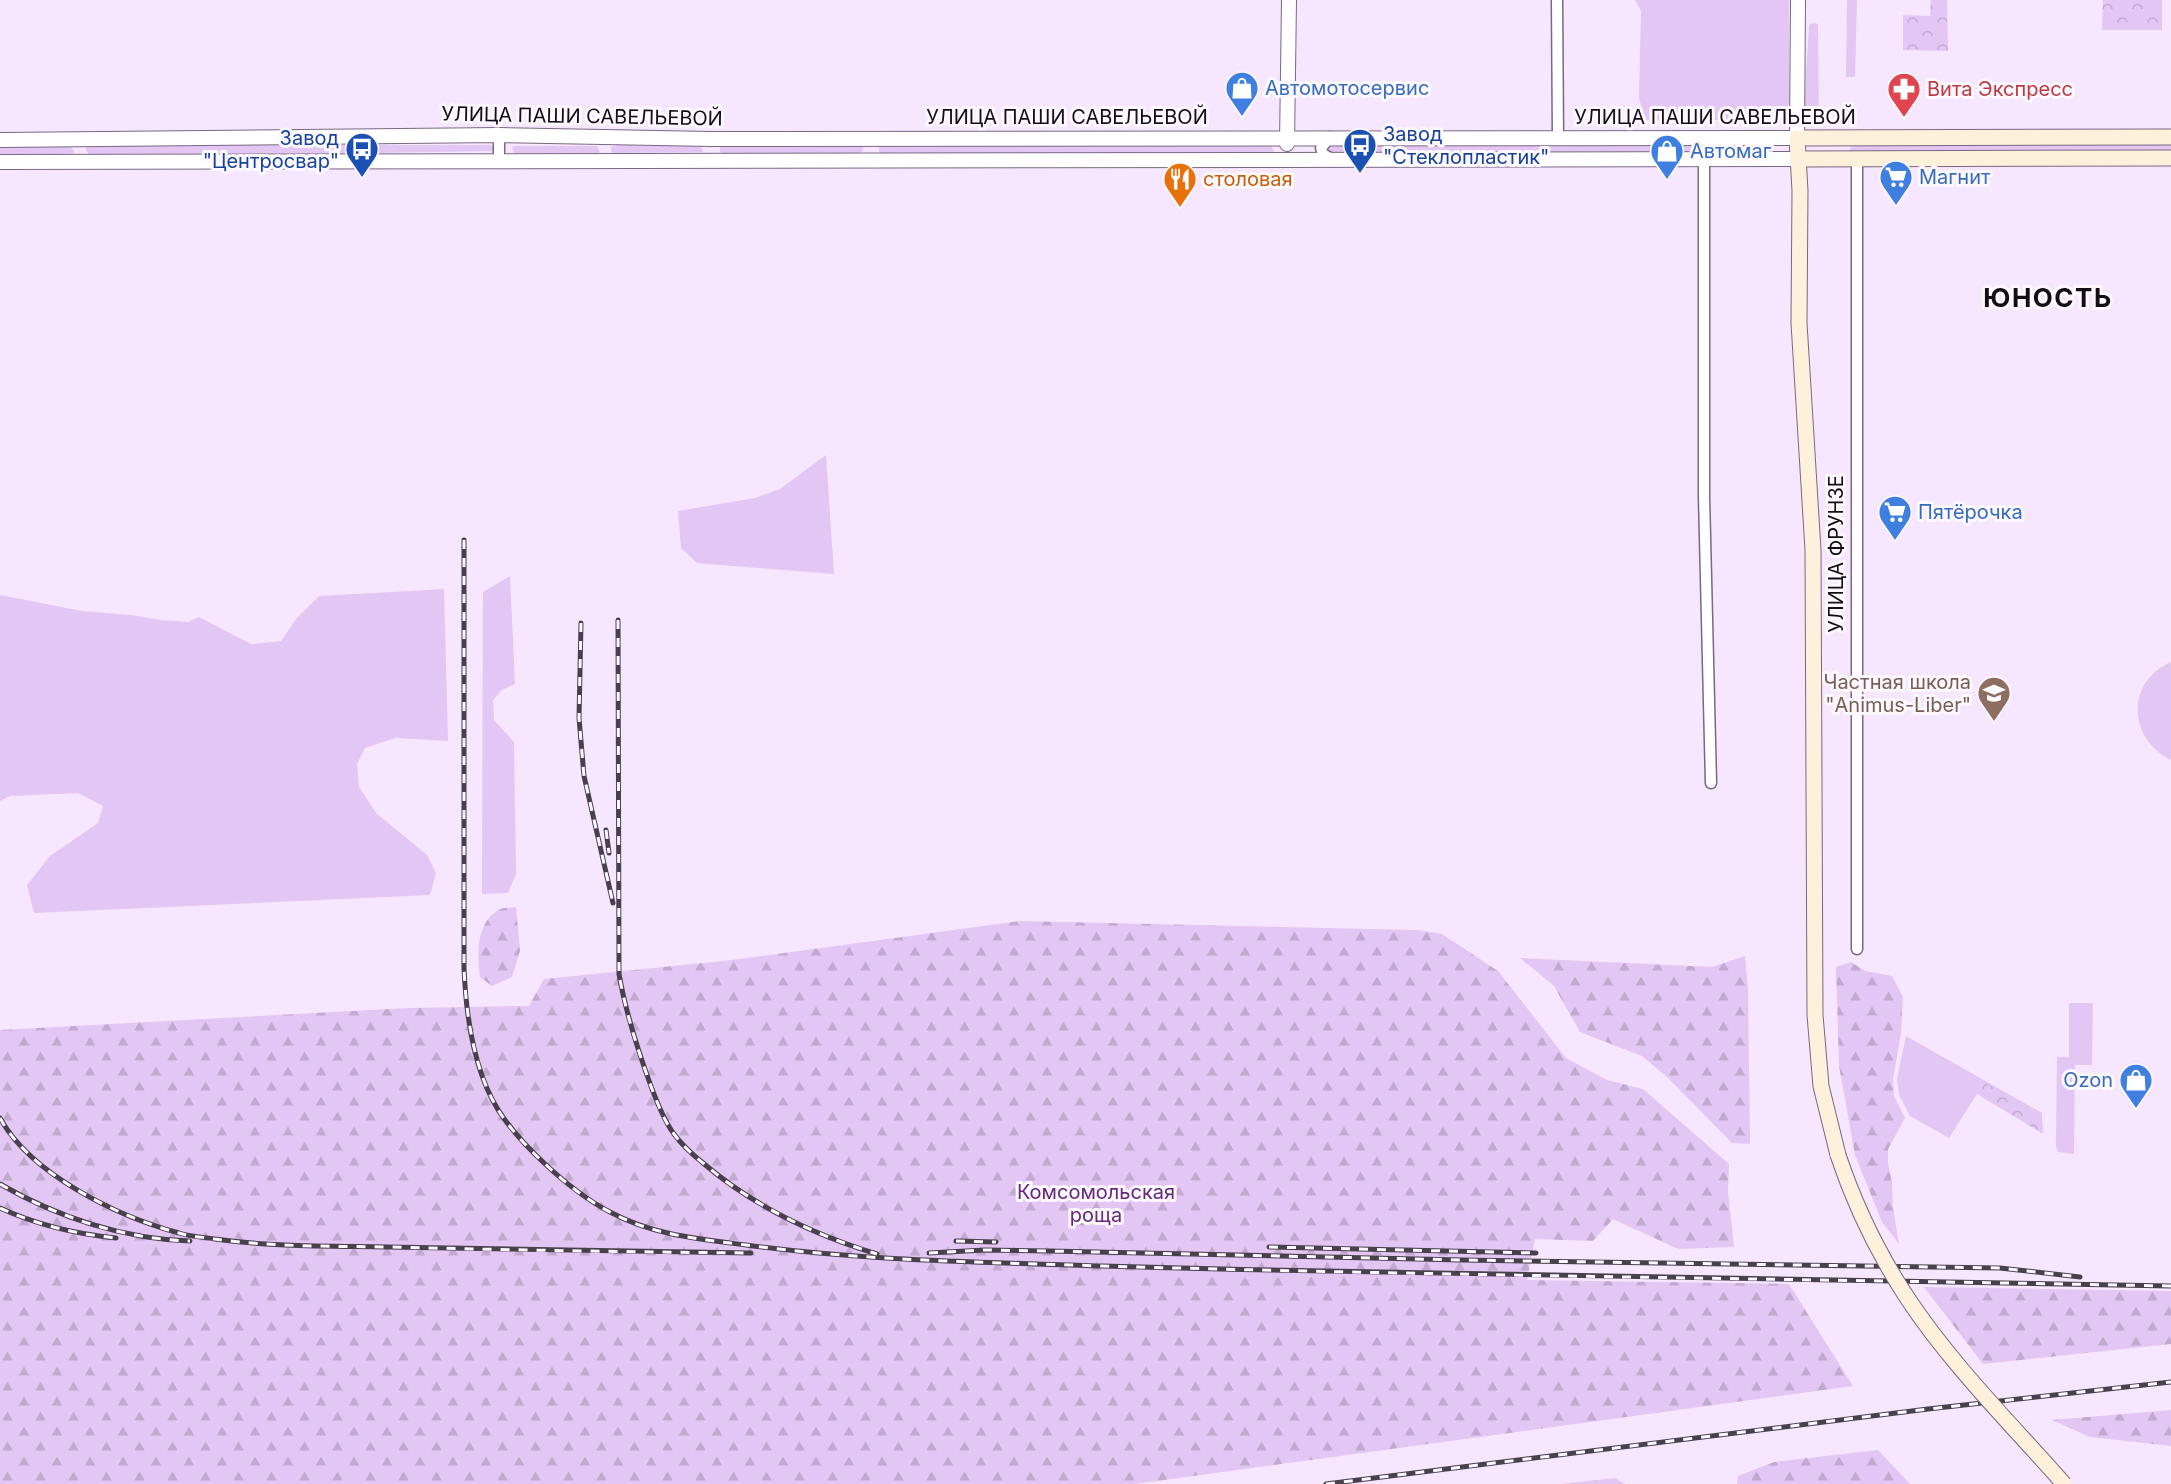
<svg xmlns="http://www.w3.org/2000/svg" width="2171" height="1484" font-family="Inter,sans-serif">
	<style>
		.green { fill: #e3c6f3 }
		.forest { fill: url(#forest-firs) }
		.park { fill: url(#park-crowns) }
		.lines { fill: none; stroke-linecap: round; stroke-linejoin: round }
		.minor-casing { stroke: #796883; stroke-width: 13 }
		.tertiary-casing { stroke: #796883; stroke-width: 16 }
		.secondary-casing { stroke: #796883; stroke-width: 17 }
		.minor { stroke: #fff; stroke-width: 10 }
		.tertiary { stroke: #fff; stroke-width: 14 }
		.secondary { stroke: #fdf1dc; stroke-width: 15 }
		.rail-casing { stroke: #49404d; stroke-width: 5 }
		.rail { stroke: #fcf8fe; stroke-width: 3; stroke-dasharray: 9; stroke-linecap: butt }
		.secondary-bridge-casing { stroke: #796883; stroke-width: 17; stroke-linecap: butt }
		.secondary-bridge { stroke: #fdf1dc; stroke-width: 15 }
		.labels { text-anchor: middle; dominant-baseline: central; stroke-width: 6; stroke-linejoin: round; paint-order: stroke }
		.shop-label { font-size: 20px; fill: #366cbe; stroke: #fcf8fe; text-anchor: start }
		.health-label { font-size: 20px; fill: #be3a42; stroke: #fcf8fe; text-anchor: start }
		.street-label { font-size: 20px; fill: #140d17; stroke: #fcf8fe }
		.transit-label { font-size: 20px; fill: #164399; stroke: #fcf8fe; text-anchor: start }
		.food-label { font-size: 20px; fill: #c56008; stroke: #fcf8fe; text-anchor: start }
		.education-label { font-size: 20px; fill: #785e54; stroke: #fcf8fe; text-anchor: end }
		.park-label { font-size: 20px; fill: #63297d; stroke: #fcf8fe }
		.district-label { font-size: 26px; font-weight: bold; letter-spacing: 1.5px; fill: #140d17; stroke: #fcf8fe }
	</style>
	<defs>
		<pattern id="forest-firs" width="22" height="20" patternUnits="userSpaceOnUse" patternTransform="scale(1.5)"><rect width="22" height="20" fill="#e3c6f3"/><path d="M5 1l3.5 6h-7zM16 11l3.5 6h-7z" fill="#c2a9d0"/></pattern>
		<pattern id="park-crowns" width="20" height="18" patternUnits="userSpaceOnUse" patternTransform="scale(1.5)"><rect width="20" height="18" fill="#e3c6f3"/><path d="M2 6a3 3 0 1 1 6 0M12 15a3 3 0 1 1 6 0" fill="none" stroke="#c2a9d0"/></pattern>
	</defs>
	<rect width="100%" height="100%" fill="#f6e6ff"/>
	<g class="green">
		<path d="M1635 0H1789V103L1784 115 1775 120H1645L1639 98 1641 11Z"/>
		<path d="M1847 0H1857L1855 77H1846Z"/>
		<path d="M1815 23 1818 24 1819 124 1808 123 1803 119 1809 27 1810 24Z"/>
		<path d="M1257 144 1271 145 1274 152 1270 154H881L879 152V147L885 145 1133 146Z"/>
		<path d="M1488 144 1764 145 1766 147 1763 152 1332 153 1329 151V147L1332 145Z"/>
		<path d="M182 145H490L493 147V151L371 153 89 154 86 151V147L91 146Z"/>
		<path d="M617 145 701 146 703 152 613 153 611 151V147Z"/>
		<path d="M725 145H860L863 147V151L859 153H722L720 152V147Z"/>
		<path d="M1917 145H2171V154L1850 151V148L1855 146Z"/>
		<path d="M0 146H70L74 151V153L67 154H0Z"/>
		<path d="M514 146H597L600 152 598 153H514L512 147Z"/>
		<path d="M826 455 834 574 697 563 681 548 678 511 755 498 780 489Z"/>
		<path d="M510 576 515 684 502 690 493 700 494 720 514 742 516 874 508 893 482 894 483 592Z"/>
		<path d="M444 589 448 741 395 738 365 748 357 764 359 787 376 813 427 855 436 873 430 895 34 913 27 885 50 856 98 823 103 806 78 793 10 796 0 801V595L82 611 131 615 161 620 188 622 199 617 251 644 281 641 296 619 319 596Z"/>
		<path d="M2171 662V760C2128 739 2125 682 2171 662Z"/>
		<path d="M2069 1003H2093L2092 1065H2075L2074 1154 2058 1152 2056 1146 2057 1057H2069Z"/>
		<path d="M1906 1036 2042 1113V1116L1984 1083 1949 1138 1910 1116 1899 1095 1897 1079Z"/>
	</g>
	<g class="forest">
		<path d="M516 907 520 951 512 977 492 986 480 977C477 956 476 924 497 911 502 907 510 908 516 907Z"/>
		<path d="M1020 921 1418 930 1442 934 1498 971 1566 1058 1607 1080 1643 1089 1729 1164 1728 1192 1734 1247 1678 1249 1613 1219 1593 1241 1535 1239 1527 1280 1789 1284 1853 1386 1135 1484H0V1030L408 1008 529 1006 544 979 732 960Z"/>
		<path d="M1745 956 1748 989 1750 1144 1732 1143 1667 1077 1642 1056 1580 1032 1554 986 1520 958 1712 967Z"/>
		<path d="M1851 962 1865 971 1892 976 1903 997 1901 1033 1893 1079 1894 1096 1905 1118 1888 1149V1163L1892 1183 1893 1208 1899 1244 1882 1222 1855 1155 1839 1066 1836 967Z"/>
		<path d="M1924 1287 2171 1291V1344L1983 1364Z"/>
		<path d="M2171 1410V1446L2090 1437 2052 1420Z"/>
		<path d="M1878 1450 1910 1484H1737L1738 1476 1774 1462Z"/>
		<path d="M1615 1478 1625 1484H1561Z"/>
	</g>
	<g class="park">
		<path d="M1931 0H1947L1948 51 1903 50V15L1930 16Z"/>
		<path d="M2103 0H2162V30H2102Z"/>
		<path d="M1984 1082 2042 1116 2043 1134 1977 1094Z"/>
	</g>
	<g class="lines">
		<defs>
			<g id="minor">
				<path d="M1557 0 1558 138"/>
				<path d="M1330 158 1323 154 1321 148 1330 137"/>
				<path d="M1704 159V496L1711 783"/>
				<path d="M1857 159V949"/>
				<path d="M499 161V135"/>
			</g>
			<g id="tertiary">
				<path d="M0 140 499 135 711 139 1797 138 1798 0"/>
				<path d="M1287 144 1289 0"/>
				<path d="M0 162 1797 159"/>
			</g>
			<g id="secondary">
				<path d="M1797 159 2171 158"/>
				<path d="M1838 1155 1821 1086 1815 1015 1813 550 1799 323 1800 191 1797 138 2171 137"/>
			</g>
		</defs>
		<use href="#minor" class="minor-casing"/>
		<use href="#tertiary" class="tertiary-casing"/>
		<use href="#secondary" class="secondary-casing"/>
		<use href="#minor" class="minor"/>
		<use href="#tertiary" class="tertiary"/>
		<use href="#secondary" class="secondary"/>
		<defs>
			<g id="rail">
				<path d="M464 540V968C466 1017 475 1080 505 1120 516 1135 529 1149 543 1162 563 1181 585 1199 610 1212 652 1235 699 1239 746 1245 864 1261 983 1262 1102 1266 1458 1276 1814 1279 2171 1286"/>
				<path d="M618 620 619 974C626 1014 638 1051 652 1089 658 1104 664 1121 674 1134 682 1145 693 1155 703 1163 753 1206 815 1235 877 1254"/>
				<path d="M581 623 579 718 584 776 613 903"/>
				<path d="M606 830 609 853"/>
				<path d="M0 1118C31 1175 119 1217 179 1233 191 1237 204 1237 215 1239 272 1247 330 1246 388 1247 509 1250 630 1252 751 1253"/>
				<path d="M0 1184C57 1217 123 1239 190 1241"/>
				<path d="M0 1208C37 1225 76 1234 116 1238"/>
				<path d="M956 1241 996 1242"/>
				<path d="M1269 1247 1536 1253"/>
				<path d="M929 1253 985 1250 1049 1251 1462 1260 2000 1268 2080 1277"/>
				<path d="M1326 1484 1928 1409 2171 1382"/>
			</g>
		</defs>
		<use href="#rail" class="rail-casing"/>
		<use href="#rail" class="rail"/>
		<defs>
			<path id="secondary-bridge" d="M1838 1155C1855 1206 1879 1255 1908 1299 1951 1364 2012 1425 2064 1484"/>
		</defs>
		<use href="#secondary-bridge" class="secondary-bridge-casing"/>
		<use href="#secondary-bridge" class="secondary-bridge"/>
	</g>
	<defs>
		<symbol id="shop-pin" viewBox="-11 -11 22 30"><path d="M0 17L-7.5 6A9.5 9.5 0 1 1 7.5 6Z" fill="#3f7fe0" stroke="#fcf8fe"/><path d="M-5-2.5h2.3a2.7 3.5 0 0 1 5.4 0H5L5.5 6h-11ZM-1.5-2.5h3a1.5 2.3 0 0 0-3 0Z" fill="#fff"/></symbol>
		<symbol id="pharmacy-pin" viewBox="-11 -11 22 30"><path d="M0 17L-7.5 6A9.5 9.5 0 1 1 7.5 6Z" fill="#e0444e" stroke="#fcf8fe"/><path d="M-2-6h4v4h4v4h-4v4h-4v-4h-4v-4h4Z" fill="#fff"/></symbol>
		<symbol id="bus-pin" viewBox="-11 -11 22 30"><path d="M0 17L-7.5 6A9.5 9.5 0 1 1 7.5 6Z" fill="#1a4fb4" stroke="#fcf8fe"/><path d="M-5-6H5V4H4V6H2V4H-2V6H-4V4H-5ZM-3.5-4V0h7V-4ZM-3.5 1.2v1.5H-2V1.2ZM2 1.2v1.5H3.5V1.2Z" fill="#fff"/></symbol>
		<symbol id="supermarket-pin" viewBox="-11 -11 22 30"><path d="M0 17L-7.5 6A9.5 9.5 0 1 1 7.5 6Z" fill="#3f7fe0" stroke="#fcf8fe"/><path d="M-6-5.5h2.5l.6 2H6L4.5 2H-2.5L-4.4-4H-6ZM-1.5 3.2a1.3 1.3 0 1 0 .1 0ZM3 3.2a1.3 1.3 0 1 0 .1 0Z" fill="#fff"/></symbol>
		<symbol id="restaurant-pin" viewBox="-11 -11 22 30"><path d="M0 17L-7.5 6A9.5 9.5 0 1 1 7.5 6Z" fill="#e8710a" stroke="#fcf8fe"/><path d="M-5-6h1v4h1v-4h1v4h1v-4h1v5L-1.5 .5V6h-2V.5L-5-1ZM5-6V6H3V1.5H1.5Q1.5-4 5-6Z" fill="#fff"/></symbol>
		<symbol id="school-pin" viewBox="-11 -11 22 30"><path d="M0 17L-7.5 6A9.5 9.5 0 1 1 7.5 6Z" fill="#8d6e63" stroke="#fcf8fe"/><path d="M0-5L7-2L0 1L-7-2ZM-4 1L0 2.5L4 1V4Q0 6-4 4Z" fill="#fff"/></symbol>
	</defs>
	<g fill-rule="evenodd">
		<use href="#shop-pin" x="1223" y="69" width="38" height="52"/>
		<use href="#pharmacy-pin" x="1885" y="70" width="38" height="52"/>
		<use href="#bus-pin" x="1341" y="126" width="38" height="52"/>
		<use href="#bus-pin" x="343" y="130" width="38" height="52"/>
		<use href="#shop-pin" x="1648" y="132" width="38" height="52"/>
		<use href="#supermarket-pin" x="1877" y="158" width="38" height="52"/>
		<use href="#restaurant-pin" x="1161" y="160" width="38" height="52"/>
		<use href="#supermarket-pin" x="1876" y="493" width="38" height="52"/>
		<use href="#school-pin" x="1975" y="674" width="38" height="52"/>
		<use href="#shop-pin" x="2117" y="1061" width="38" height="52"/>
	</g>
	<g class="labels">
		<g class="shop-label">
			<text x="1265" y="88">Автомотосервис</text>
			<text x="1690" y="151">Автомаг</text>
			<text x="1919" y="177">Магнит</text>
			<text x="1918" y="512">Пятёрочка</text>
			<text x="2113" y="1080" text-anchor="end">Ozon</text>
		</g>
		<g class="health-label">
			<text x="1927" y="89">Вита Экспресс</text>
		</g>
		<g class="street-label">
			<text transform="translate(582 116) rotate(1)">УЛИЦА ПАШИ САВЕЛЬЕВОЙ</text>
			<text x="1067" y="117">УЛИЦА ПАШИ САВЕЛЬЕВОЙ</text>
			<text x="1715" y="117">УЛИЦА ПАШИ САВЕЛЬЕВОЙ</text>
			<text transform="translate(1836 554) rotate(-90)">УЛИЦА ФРУНЗЕ</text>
		</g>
		<g class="transit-label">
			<text x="1383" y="134">Завод<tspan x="1383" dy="23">"Стеклопластик"</tspan></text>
			<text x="339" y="138" text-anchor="end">Завод<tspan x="339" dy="23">"Центросвар"</tspan></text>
		</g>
		<g class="food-label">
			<text x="1203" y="179">столовая</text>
		</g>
		<g class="education-label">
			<text x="1971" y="682">Частная школа<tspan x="1971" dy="23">"Animus-Liber"</tspan></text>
		</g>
		<g class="park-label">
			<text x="1096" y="1192">Комсомольская<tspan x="1096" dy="23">роща</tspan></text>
		</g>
		<g class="district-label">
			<text x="2048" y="297">ЮНОСТЬ</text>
		</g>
	</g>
</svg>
